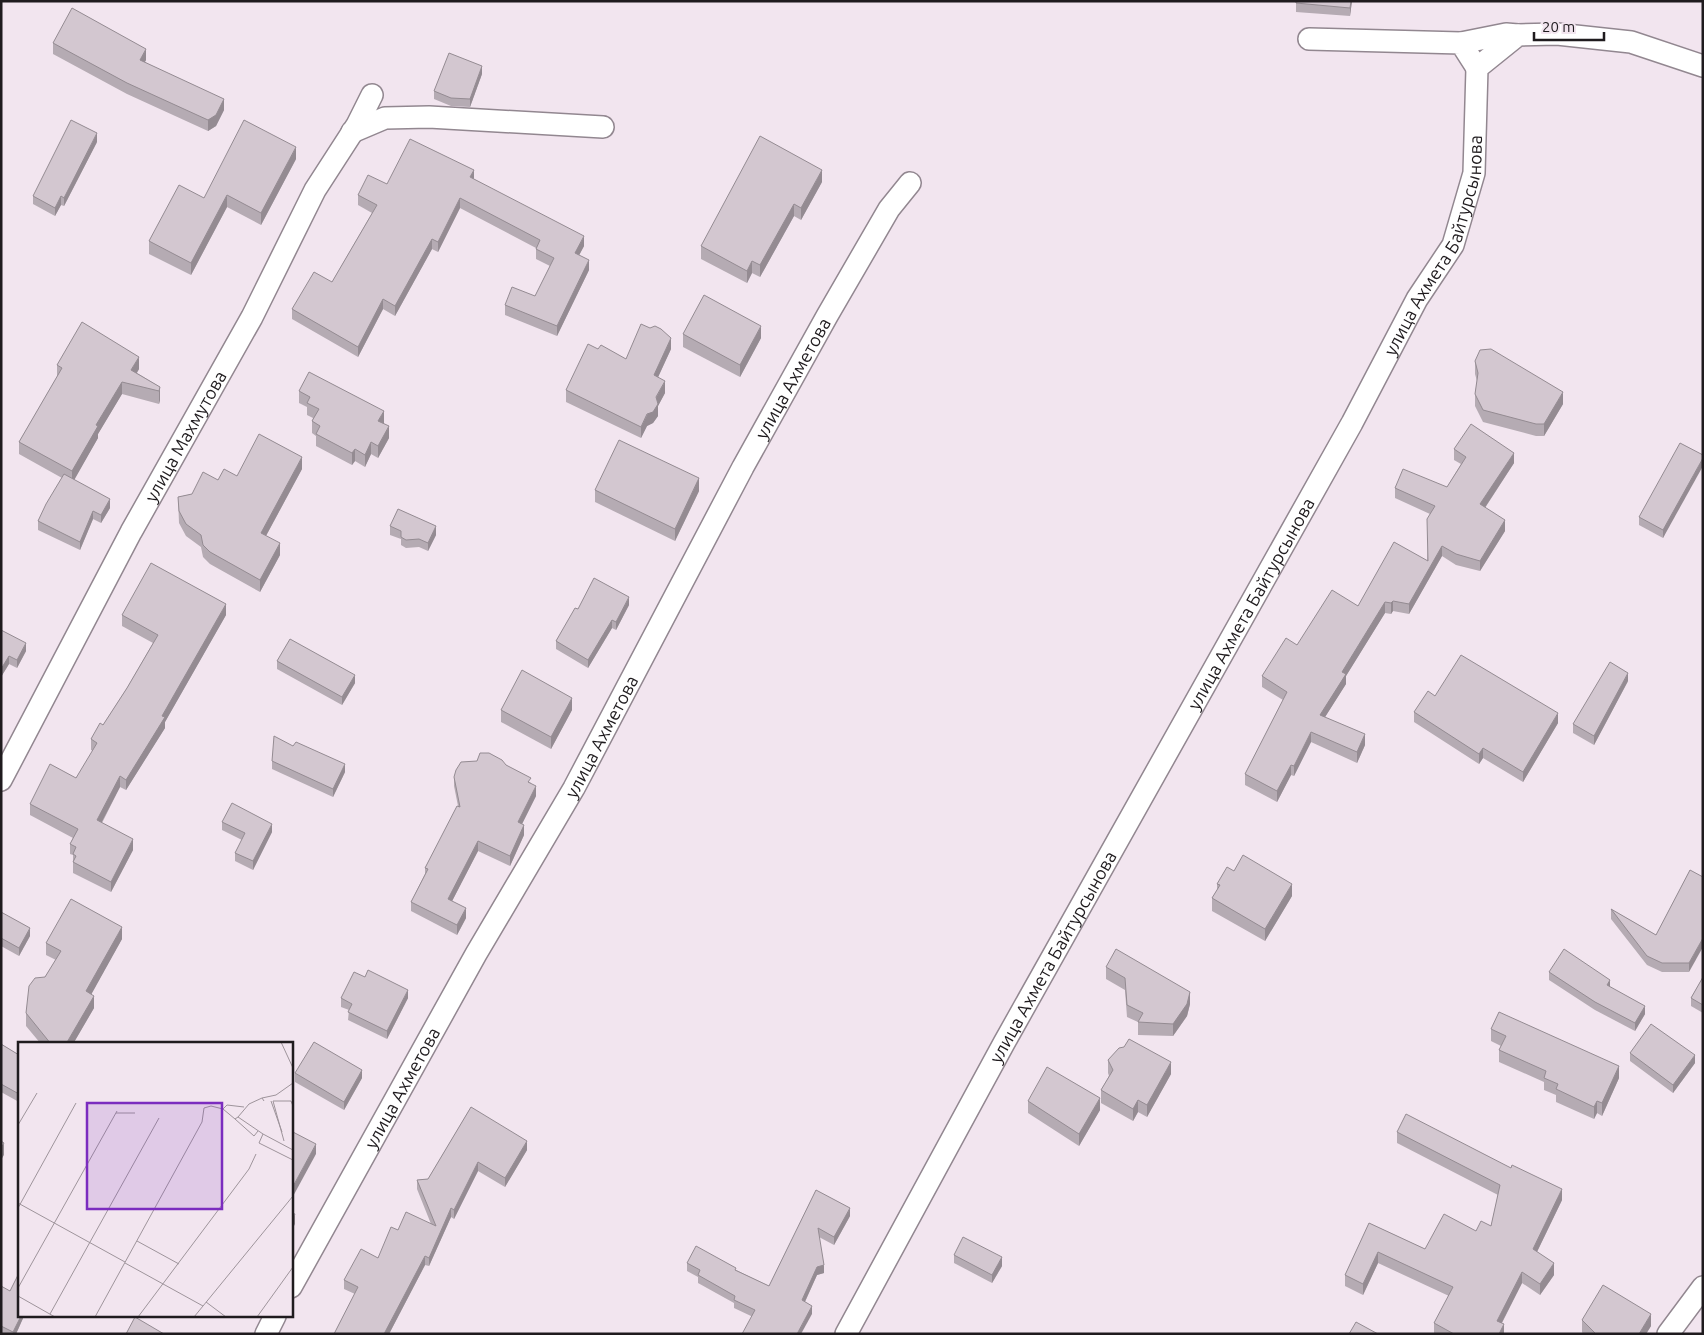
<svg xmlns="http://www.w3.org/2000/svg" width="1704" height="1335" font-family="Ubuntu,sans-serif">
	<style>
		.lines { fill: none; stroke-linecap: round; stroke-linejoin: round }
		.minor-casing { stroke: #928790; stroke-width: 24 }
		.minor { stroke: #fff; stroke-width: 21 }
		.wall { fill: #b5abb3 }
		.shaded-wall { fill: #948b92 }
		.building { fill: #d3c7d0; stroke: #948b92 }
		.labels { text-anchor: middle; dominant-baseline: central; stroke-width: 4; stroke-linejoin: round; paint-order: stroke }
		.street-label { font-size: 18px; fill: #1f1b1e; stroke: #f2e5ef }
		.inset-road { fill: none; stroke: #9e949b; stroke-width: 1 }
		.view { fill: #7b2cbf; fill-opacity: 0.15; stroke: #7b2cbf; stroke-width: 2.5 }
		.inset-edge { fill: none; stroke: #1f1b1e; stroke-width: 2.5 }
	</style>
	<rect width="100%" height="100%" fill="#f2e5ef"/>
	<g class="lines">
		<defs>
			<g id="minor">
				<path d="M1309 39 1461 43 1477 68"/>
				<path d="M1461 43 1506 34 1518 35"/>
				<path d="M352 132 385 118 429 117 603 127"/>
				<path id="s1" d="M1 780 131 532 252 317 315 190 357 125 372 95"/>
				<path id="s2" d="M291 1287 476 954 574 788 743 467 827 316 889 209 910 183"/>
				<path d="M266 1334 275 1316"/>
				<path id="s3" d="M846 1334 1004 1043 1352 423 1417 299 1453 245 1474 173 1477 68 1518 35 1557 34 1631 42 1703 66"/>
				<path d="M1668 1334 1703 1287"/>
			</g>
		</defs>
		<use href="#minor" class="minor-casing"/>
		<use href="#minor" class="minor"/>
	</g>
	<g class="wall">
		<path d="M1296 1H1352L1350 16 1296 12Z"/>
		<path d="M53 43 146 60 145 62 224 110 216 126 208 131 127 94 53 54Z"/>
		<path d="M482 74 470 107 451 106 434 99V91Z"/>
		<path d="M97 142 64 206 61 205 55 216 33 204V196Z"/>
		<path d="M296 159 261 225 227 207 191 275 149 254V241L204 198Z"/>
		<path d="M474 179 584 246 579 255 589 270 557 336 505 315V305L535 296 550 266 536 259V248L460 208 438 252 432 249 395 316 383 309 358 357 292 319V309L332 282 372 213 358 205V195L387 184Z"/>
		<path d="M822 182 801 220 794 216 760 277 752 273 747 283 701 259V246Z"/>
		<path d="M683 334 761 338 740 377 683 347Z"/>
		<path d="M598 349 626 359 671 349 658 377 665 393 658 406V416L653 423 647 426 641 438 566 402V390Z"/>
		<path d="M1475 361 1563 404 1544 436H1536L1483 422 1475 406V394L1477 381 1475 374Z"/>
		<path d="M57 365 139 369 137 373 160 387V400L159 404 122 394 98 434V438L74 479 110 508 101 523 93 519 80 550 38 530V521L62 478 19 454V442L57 377Z"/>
		<path d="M299 391 384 423 389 438 378 458 371 454 365 467 355 461 352 465 316 446V436L312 433V421L313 418 307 415V407L299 403Z"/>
		<path d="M1454 449 1514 463 1485 508 1505 531 1480 571 1456 565 1442 556 1409 614 1393 611 1391 614 1385 613 1346 676V684L1325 717 1365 745 1357 763 1311 742 1294 776 1291 775 1277 802 1245 785V774L1283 700 1262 687V676L1297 645 1427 561 1430 514 1395 498V488L1447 487 1461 464 1454 460Z"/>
		<path d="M1703 455 1663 538 1639 525V517Z"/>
		<path d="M302 469 266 536 280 555 260 592 210 564 203 557 201 547 186 536 179 523 178 497 192 494 218 480 237 476Z"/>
		<path d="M595 490 699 491 675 541 595 502Z"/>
		<path d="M390 526 436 535 428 551 419 547 406 548 401 545V539L390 535Z"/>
		<path d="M629 605 616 630 612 628 588 668 556 649V641L578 609Z"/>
		<path d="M122 615H226L165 722V728L126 790 120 787 102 823 133 850 111 892 73 873V855L70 854V844L73 838 30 815V804L76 778 93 751 91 750V739L103 725 127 688 153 643 122 626Z"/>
		<path d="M1 630 26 651 17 668 9 664 1 677Z"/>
		<path d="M277 661 355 683 342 705 277 669Z"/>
		<path d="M1628 681 1594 745 1573 733V724Z"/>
		<path d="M1435 696 1558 723 1523 782 1483 758 1479 764 1414 722V712Z"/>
		<path d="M501 710H572L551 749 501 722Z"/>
		<path d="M272 761 345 772 333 797 272 769Z"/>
		<path d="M506 765 531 783 536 796 522 824 524 835 510 866 478 851 452 901 466 918 457 935 411 911V902L425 874V868L458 806 454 786V777Z"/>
		<path d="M222 822 272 832 253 870 235 861V853L242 840 222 830Z"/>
		<path d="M1690 870 1689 972H1662L1647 965 1611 919V909L1656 935Z"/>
		<path d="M1234 871 1292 896 1265 941 1212 911V898L1217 890V884Z"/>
		<path d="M1 912 30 936 19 956 1 946Z"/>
		<path d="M122 939 91 994 94 1008 73 1044H41L26 1026V1013L45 977 56 960 46 955V943Z"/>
		<path d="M1106 967 1190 1004 1187 1016 1173 1036 1138 1035V1022L1127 1017 1125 990 1106 979Z"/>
		<path d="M1549 972 1610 987 1645 1014 1635 1031 1595 1010 1549 980Z"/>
		<path d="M1703 977V1013L1691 1006V998Z"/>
		<path d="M341 998H408L387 1039 348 1020 349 1010 341 1007Z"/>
		<path d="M1491 1029 1619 1078 1602 1116 1597 1113 1594 1119 1556 1102V1095L1544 1090V1082L1499 1062V1050L1501 1046 1491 1041Z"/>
		<path d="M1 1044 19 1055V1102L1 1092Z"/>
		<path d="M1630 1053 1695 1063 1673 1093 1630 1061Z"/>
		<path d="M1108 1060 1171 1074 1147 1117 1138 1112 1133 1121 1101 1103V1090L1109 1076 1108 1073Z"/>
		<path d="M295 1073 362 1078 344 1110 295 1082Z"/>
		<path d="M1028 1101 1100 1110 1079 1146 1028 1113Z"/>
		<path d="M471 1107 527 1150 505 1187 478 1171 454 1219 451 1217 429 1266 425 1265 389 1334H334L355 1294 344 1289V1280L378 1258 398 1230 431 1224 417 1189V1180L428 1179Z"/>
		<path d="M1397 1132 1562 1200 1537 1252 1554 1275 1540 1295 1522 1283 1502 1323 1504 1334H1434V1323L1449 1296 1378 1263 1363 1295 1345 1286V1275L1369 1223 1425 1249 1491 1226 1498 1195 1397 1143Z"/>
		<path d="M816 1190 850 1216 834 1245 819 1237 824 1273 817 1275 805 1302 812 1314 751 1316 734 1308V1303L698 1283V1277L687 1271V1263L736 1270 769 1286Z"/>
		<path d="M954 1255 1002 1266 992 1283 954 1263Z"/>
		<path d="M1 1286 19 1316H24L16 1334H1Z"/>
		<path d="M1582 1320 1651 1326 1646 1334H1583L1582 1332Z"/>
	</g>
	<g class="shaded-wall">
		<path d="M1351 1H1352L1350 16V8Z"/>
		<path d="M146 49V60L140 70V60Z"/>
		<path d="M482 66V74L470 107V99Z"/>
		<path d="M224 99V110L216 126 208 131V120Z"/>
		<path d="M97 133V142L64 206V198Z"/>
		<path d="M296 147V159L261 225V213Z"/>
		<path d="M474 170V180L470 177Z"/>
		<path d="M822 170V182L801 220V208Z"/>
		<path d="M227 195V207L191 275V263Z"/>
		<path d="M61 196V205L55 216V208Z"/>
		<path d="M460 198V208L438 252V242Z"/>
		<path d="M794 204V216L760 277V265Z"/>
		<path d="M584 236V246L575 263V253Z"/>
		<path d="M432 239V249L395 316V306Z"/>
		<path d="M589 260V270L557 336V326Z"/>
		<path d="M752 261V273L747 283V271Z"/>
		<path d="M383 299V309L358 357V347Z"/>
		<path d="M761 326V338L740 377V365Z"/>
		<path d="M671 338V349L654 386V375Z"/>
		<path d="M139 357V369L131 382V370Z"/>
		<path d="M665 381V393L658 406V416L653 423 647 426 641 438V427Z"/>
		<path d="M122 382V394L98 434V438L72 484V471L96 425Z"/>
		<path d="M160 387V400L159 404V391Z"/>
		<path d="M1563 392V404L1544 436V424Z"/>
		<path d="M384 411V423L378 433V421Z"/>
		<path d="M389 426V438L378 458V446Z"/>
		<path d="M371 442V454L365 467V455Z"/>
		<path d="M355 449V461L352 465V453Z"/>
		<path d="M1514 453V463L1480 515V504Z"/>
		<path d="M302 457V469L261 545V533Z"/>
		<path d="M1703 458V466L1663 538V530Z"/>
		<path d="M699 478V491L675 541V529Z"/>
		<path d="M110 499V508L101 523V515Z"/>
		<path d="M93 511V519L80 550V542Z"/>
		<path d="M1505 520V531L1480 571V561Z"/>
		<path d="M436 526V535L428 551V543Z"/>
		<path d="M280 543V555L260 592V580Z"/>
		<path d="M1442 546V556L1409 614V604Z"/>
		<path d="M629 597V605L616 630V622Z"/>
		<path d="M1393 601V611L1391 614V603Z"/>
		<path d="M1385 602V613L1346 676V684L1320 725V715L1342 672Z"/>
		<path d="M226 604V615L165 722V728L126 790V780L162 716Z"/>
		<path d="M612 620V628L588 668V660Z"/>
		<path d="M26 643V651L17 668V660Z"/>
		<path d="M9 656V664L1 677V669Z"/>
		<path d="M1628 673V681L1594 745V736Z"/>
		<path d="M355 675V683L342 705V697Z"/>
		<path d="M572 698V710L551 749V737Z"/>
		<path d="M1558 713V723L1523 782V772Z"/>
		<path d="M1311 732V742L1294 776V766Z"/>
		<path d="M1365 734V745L1357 763V752Z"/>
		<path d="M1483 748V758L1479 764V754Z"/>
		<path d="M345 764V772L333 797V789Z"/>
		<path d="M1291 765V775L1277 802V791Z"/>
		<path d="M120 776V787L97 831V820Z"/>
		<path d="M536 786V796L518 832V822Z"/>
		<path d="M272 824V832L253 870V861Z"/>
		<path d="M524 825V835L510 866V856Z"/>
		<path d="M133 839V850L111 892V882Z"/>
		<path d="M478 841V851L448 909V899Z"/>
		<path d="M1292 884V896L1265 941V929Z"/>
		<path d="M466 908V918L457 935V925Z"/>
		<path d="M122 927V939L86 1004V991Z"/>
		<path d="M30 928V936L19 956V948Z"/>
		<path d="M1703 938V947L1689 972V963Z"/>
		<path d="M1610 980V988L1607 985Z"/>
		<path d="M408 990V998L387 1039V1031Z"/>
		<path d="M1190 992V1004L1187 1016 1173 1036V1024Z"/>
		<path d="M94 996V1008L73 1044H66Z"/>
		<path d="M1645 1006V1014L1635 1031V1023Z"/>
		<path d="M1695 1055V1063L1673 1093V1085Z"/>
		<path d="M1171 1062V1074L1147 1117V1105Z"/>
		<path d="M1619 1066V1078L1602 1116V1103Z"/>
		<path d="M362 1070V1078L344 1110V1102Z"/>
		<path d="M1100 1098V1110L1079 1146V1134Z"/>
		<path d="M1138 1100V1112L1133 1121V1109Z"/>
		<path d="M1597 1101V1113L1594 1119V1107Z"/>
		<path d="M527 1141V1150L505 1187V1178Z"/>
		<path d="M4 1143V1155L1 1160V1148Z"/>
		<path d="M316 1144V1154L291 1200V1190Z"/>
		<path d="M478 1162V1171L454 1219V1210Z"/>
		<path d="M1562 1189V1200L1533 1260V1249Z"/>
		<path d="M451 1208V1217L429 1266V1258Z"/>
		<path d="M850 1208V1216L834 1245V1237Z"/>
		<path d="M295 1214V1224L291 1232V1222Z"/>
		<path d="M1378 1252V1263L1363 1295V1284Z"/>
		<path d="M425 1256V1265L389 1334H384Z"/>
		<path d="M1002 1257V1266L992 1283V1275Z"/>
		<path d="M1554 1263V1275L1540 1295V1284Z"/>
		<path d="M824 1265V1273L817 1275 802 1308V1300L817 1267Z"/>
		<path d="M1522 1272V1283L1497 1332V1321Z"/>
		<path d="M812 1306V1314L801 1334H797Z"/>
		<path d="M1651 1314V1326L1646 1334H1639Z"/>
		<path d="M21 1316H24L16 1334H13V1332Z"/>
		<path d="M1504 1324V1334H1499Z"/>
	</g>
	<g class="building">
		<path d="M1296 1H1351L1350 8 1296 3Z"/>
		<path d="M72 8 146 49 140 60 224 99 216 115 208 120 127 83 53 43Z"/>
		<path d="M449 53 482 66 470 99 451 98 434 91Z"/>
		<path d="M71 120 97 133 64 198 61 196 55 208 33 196Z"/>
		<path d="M244 120 296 147 261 213 227 195 191 263 149 241 179 185 204 198Z"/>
		<path d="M760 136 822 170 801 208 794 204 760 265 752 261 747 271 701 246Z"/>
		<path d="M410 139 474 170 470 177 584 236 575 253 589 260 557 326 505 305 512 287 535 296 554 258 536 249 540 240 460 198 438 242 432 239 395 306 383 299 358 347 292 309 314 272 332 282 377 205 358 195 368 175 387 184Z"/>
		<path d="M704 295 761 326 740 365 683 334Z"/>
		<path d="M82 322 139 357 131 370 160 387 159 391 122 382 96 425 98 426 72 471 19 442 62 368 57 365Z"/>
		<path d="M641 324 650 328 655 326 661 329 671 338 654 375 665 381 656 397 658 404 653 412 647 414 641 427 566 390 588 344 598 349 601 345 626 359Z"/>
		<path d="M1491 349 1563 392 1544 424H1536L1483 410 1475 394 1478 373 1475 361 1480 350Z"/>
		<path d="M309 372 384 411 378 421 389 426 378 446 371 442 365 455 355 449 352 453 316 434 320 426 312 421 319 409 307 403 310 397 299 391Z"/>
		<path d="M1471 424 1514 453 1480 504 1505 520 1480 561 1456 554 1442 546 1409 604 1393 601 1391 603 1385 602 1342 672 1346 674 1320 715 1365 734 1357 752 1311 732 1294 766 1291 765 1277 791 1245 774 1287 692 1262 676 1286 638 1297 645 1332 590 1358 606 1394 542 1428 561 1427 519 1435 506 1395 488 1403 469 1447 487 1466 457 1454 449Z"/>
		<path d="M259 434 302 457 261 533 280 543 260 580 210 552 203 545 201 535 186 524 179 511 178 497 192 494 203 472 218 480 224 469 237 476Z"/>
		<path d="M619 440 699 478 675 529 595 490Z"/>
		<path d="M1680 443 1703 455V458L1663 530 1639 517Z"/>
		<path d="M64 474 110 499 101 515 93 511 80 542 38 521 46 504Z"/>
		<path d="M398 509 436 526 428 543 419 539 406 540 401 537V531L390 526Z"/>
		<path d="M151 563 226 604 162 716 165 717 126 780 120 776 97 820 133 839 111 882 73 862 76 856 73 854 76 847 70 844 78 829 30 804 50 764 76 778 97 743 91 739 100 723 103 725 127 688 158 635 122 615Z"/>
		<path d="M594 578 629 597 616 622 612 620 588 660 556 641 575 608 578 609Z"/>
		<path d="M1 630 26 643 17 660 9 656 1 669Z"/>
		<path d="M290 639 355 675 342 697 277 661Z"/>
		<path d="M1461 655 1558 713 1523 772 1483 748 1479 754 1414 712 1428 691 1435 696Z"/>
		<path d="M1610 662 1628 673 1594 736 1573 724Z"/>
		<path d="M522 670 572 698 551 737 501 710Z"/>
		<path d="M274 736 293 746 296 742 345 764 333 789 272 761Z"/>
		<path d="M480 753H489L502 760 506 765 531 778 528 782 536 786 518 822 524 825 510 856 478 841 448 899 466 908 457 925 411 902 428 869 425 868 457 806 460 807 454 777 456 770 461 762 477 761Z"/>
		<path d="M232 803 272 824 253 861 235 853 245 833 222 822Z"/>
		<path d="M1243 855 1292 884 1265 929 1212 898 1220 885 1217 884 1227 867 1234 871Z"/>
		<path d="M1690 870 1703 877V938L1689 963H1662L1647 956 1611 909 1656 935Z"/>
		<path d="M71 899 122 927 86 991 94 996 66 1044H51L26 1013 29 986 35 978 45 977 61 951 46 943Z"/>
		<path d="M1 912 30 928 19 948 1 938Z"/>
		<path d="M1116 949 1190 992 1187 1004 1173 1024 1138 1022 1143 1013 1127 1005 1125 978 1106 967Z"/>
		<path d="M1564 949 1610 980 1607 985 1645 1006 1635 1023 1595 1002 1549 972Z"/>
		<path d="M368 970 408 990 387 1031 348 1012 352 1004 341 998 354 972 365 977Z"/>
		<path d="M1703 977V1005L1691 998Z"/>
		<path d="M1499 1012 1619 1066 1602 1103 1597 1101 1594 1107 1556 1089 1558 1084 1544 1078 1546 1071 1499 1050 1506 1036 1491 1029Z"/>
		<path d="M1651 1024 1695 1055 1673 1085 1630 1053Z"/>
		<path d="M1129 1039 1171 1062 1147 1105 1138 1100 1133 1109 1101 1090 1113 1070 1108 1060 1119 1048 1124 1047Z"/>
		<path d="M314 1042 362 1070 344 1102 295 1073Z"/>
		<path d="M1 1044 19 1055V1094L1 1084Z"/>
		<path d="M1047 1067 1100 1098 1079 1134 1028 1101Z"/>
		<path d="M471 1107 527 1141 505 1178 478 1162 454 1210 451 1208 429 1258 425 1256 384 1334H334L358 1287 344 1280 361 1249 378 1258 391 1227 398 1230 406 1212 436 1226 417 1180 428 1179Z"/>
		<path d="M1406 1114 1511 1168 1512 1165 1562 1189 1533 1249 1554 1263 1540 1284 1522 1272 1497 1321 1504 1324 1499 1334H1454L1434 1323 1453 1287 1378 1252 1363 1284 1345 1275 1369 1223 1425 1249 1444 1214 1476 1231 1481 1221 1491 1226 1500 1185 1397 1132Z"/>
		<path d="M291 1131 316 1144 291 1190Z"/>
		<path d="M1 1141 4 1143 1 1148Z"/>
		<path d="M816 1190 850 1208 834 1237 818 1228 824 1265 817 1267 802 1300 812 1306 797 1334H742L755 1310 734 1300 735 1296 698 1275 700 1270 687 1263 696 1246 736 1268 735 1270 769 1286Z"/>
		<path d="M291 1213 295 1214 291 1222Z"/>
		<path d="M963 1237 1002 1257 992 1275 954 1255Z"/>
		<path d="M19 1273V1316H21L13 1332 1 1326V1286L10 1291Z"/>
		<path d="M1603 1285 1651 1314 1639 1334H1596L1582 1320Z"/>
		<path d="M135 1317 164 1334H126Z"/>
		<path d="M1356 1322 1378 1334H1349Z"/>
	</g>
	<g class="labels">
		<g class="street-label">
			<text stroke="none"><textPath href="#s3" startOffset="1240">улица Ахмета Байтурсынова</textPath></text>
			<text stroke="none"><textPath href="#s2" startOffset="1038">улица Ахметова</textPath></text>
			<text stroke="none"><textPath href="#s1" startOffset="390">улица Махмутова</textPath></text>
			<text stroke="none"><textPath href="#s3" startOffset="835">улица Ахмета Байтурсынова</textPath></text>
			<text stroke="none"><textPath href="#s2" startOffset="632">улица Ахметова</textPath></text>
			<text stroke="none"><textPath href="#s3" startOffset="430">улица Ахмета Байтурсынова</textPath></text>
			<text stroke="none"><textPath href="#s2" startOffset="228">улица Ахметова</textPath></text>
		</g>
	</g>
	<g transform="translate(18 1042)">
		<rect width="275" height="275" fill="#f2e5ef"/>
		<path class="inset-road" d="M263 0 275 26M244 56 258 53 275 41M253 59 264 90M98 71H117M220 75 217 77 205 67 209 63 226 65M217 77 236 94 240 89M0 83 19 51M245 92 220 75 231 62 244 56 246 59M266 99 255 59H273L275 64M275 108 245 92 241 101 275 118M0 161 107 220M0 166 58 61M119 199 161 222M107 221 185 264M0 246 99 69M0 254 37 275M188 260 208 275M32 272 141 76M77 275 184 80 186 66 193 64 205 67M120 275 231 127 238 112M176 275 275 154M239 275 275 225"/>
		<path class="view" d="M69 61H204V167H69Z"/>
		<rect width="275" height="275" class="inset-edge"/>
	</g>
	<rect width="1704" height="1335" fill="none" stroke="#1f1b1e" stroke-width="5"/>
	<path d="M1534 32v8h70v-8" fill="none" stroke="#1f1b1e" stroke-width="2.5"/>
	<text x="1542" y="32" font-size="15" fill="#1f1b1e" stroke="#f2e5ef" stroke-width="4" paint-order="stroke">20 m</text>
</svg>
